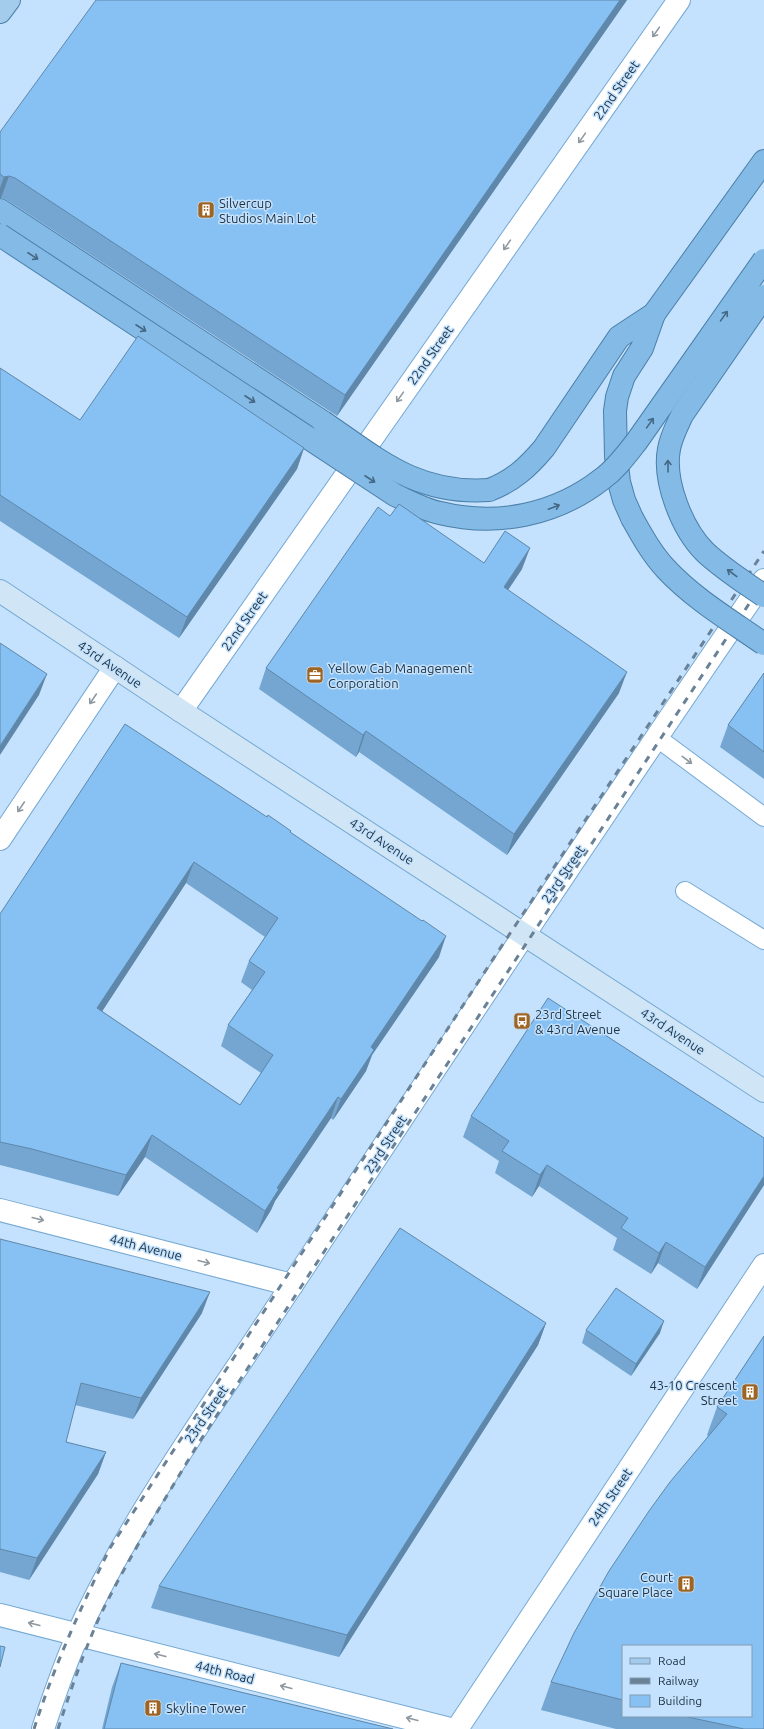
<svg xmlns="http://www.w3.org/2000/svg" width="764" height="1729" font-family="Ubuntu,sans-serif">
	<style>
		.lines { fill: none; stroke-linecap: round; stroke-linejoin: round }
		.service-casing { stroke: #76a9d3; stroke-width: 20 }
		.minor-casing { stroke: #76a9d3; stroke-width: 24 }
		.tertiary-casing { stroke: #76a9d3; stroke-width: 24 }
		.secondary-casing { stroke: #76a9d3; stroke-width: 24 }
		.primary-casing { stroke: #4b7ea8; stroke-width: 24 }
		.trunk-casing { stroke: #4b7ea8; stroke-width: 24 }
		.service { stroke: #fff; stroke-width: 18 }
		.minor { stroke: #fff; stroke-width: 22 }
		.tertiary { stroke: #fff; stroke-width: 22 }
		.secondary { stroke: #d0e5f5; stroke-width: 22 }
		.primary { stroke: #a2cbec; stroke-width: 22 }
		.trunk { stroke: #83bae6; stroke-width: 22 }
		.rail { stroke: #698298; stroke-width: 3; stroke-dasharray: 7 7; stroke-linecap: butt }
		.trunk-bridge-casing { stroke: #4b7ea8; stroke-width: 24; stroke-linecap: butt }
		.trunk-bridge { stroke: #83bae6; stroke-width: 22 }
		.wall { fill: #74a6d1; fill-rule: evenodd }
		.shaded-wall { fill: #5e87aa }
		.building { fill: #87c1f3; stroke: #5e87aa; fill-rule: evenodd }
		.oneway { stroke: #8e98a0 }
		.oneway2 { stroke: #456884 }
		.labels { text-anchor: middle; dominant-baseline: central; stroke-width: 3; stroke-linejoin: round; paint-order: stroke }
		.street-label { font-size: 13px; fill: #1c3142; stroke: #c4e2fd }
		.poi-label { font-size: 13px; fill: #1c3142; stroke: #c4e2fd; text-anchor: start }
	</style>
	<rect width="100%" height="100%" fill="#c4e2fd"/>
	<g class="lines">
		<defs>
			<g id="service">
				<path d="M656 737 764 817"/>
				<path d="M685 891 764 940"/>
			</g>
			<g id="minor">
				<path d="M181 711 679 0"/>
				<path d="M0 839 115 667"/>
				<path d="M0 1210 292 1285"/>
				<path d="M0 1615 450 1729"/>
				<path d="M457 1729 764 1265"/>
			</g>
			<path id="tertiary" d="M43 1729C57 1686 72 1643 93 1602 128 1532 170 1468 213 1403 250 1349 286 1294 323 1238 468 1018 614 798 764 580"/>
			<path id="secondary" d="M0 591 181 711 764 1091"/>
			<path id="primary" d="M0 12 9 0"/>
			<g id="trunk">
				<path d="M0 210 323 422"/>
				<path d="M489 490C513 481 528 467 544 448L619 337 654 314"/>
				<path d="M632 518 624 500 619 482 616 456 615 411 617 397 624 376 642 348 654 314 764 161"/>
			</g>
		</defs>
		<use href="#service" class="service-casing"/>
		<use href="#minor" class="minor-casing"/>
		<use href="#tertiary" class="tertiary-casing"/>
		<use href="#secondary" class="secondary-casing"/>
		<use href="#primary" class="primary-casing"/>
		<use href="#trunk" class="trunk-casing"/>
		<use href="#service" class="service"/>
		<use href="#minor" class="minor"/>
		<use href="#tertiary" class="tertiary"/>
		<use href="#secondary" class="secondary"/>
		<use href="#primary" class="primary"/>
		<use href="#trunk" class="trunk"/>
		<g class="rail">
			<path d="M34 1729C54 1666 81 1607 110 1548L499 950 764 551"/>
			<path d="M58 1729C70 1692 83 1654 99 1618 128 1558 164 1501 198 1444L764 581"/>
		</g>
		<defs>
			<g id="trunk-bridge">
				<path d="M0 235 395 495C410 502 425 510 440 513 497 527 556 515 602 479 616 469 626 455 637 441L764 260"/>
				<path d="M764 296 682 415C677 426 671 437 669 449 663 481 682 529 705 552 723 569 744 582 764 596"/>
				<path d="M323 422C379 460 417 495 489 490"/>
				<path d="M632 518C642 536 652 554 666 569 694 599 731 621 764 644"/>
			</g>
		</defs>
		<use href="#trunk-bridge" class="trunk-bridge-casing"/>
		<use href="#trunk-bridge" class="trunk-bridge"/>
	</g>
	<g class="wall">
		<path d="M627 0 337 416 7 200 0 198V132Z"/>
		<path d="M0 368 80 420 304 448 297 469 179 638 0 521Z"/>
		<path d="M390 516 484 563 522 569 508 590 619 693 507 855 359 752 356 757 259 689 266 668Z"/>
		<path d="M764 673V779L720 747 728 725Z"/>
		<path d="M290 832 439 957 372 1055 366 1071 333 1120 331 1118 275 1201 271 1210 257 1233 145 1157 118 1196 24 1171 0 1165V914ZM186 883 265 937 249 961 241 982 252 990 228 1025 221 1046 261 1073 240 1105 102 1011Z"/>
		<path d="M471 1116 764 1138V1185L697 1289 658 1263 651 1274 613 1250 617 1238 539 1186 532 1197 495 1173 499 1161 463 1137Z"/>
		<path d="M0 1239 202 1313 133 1419 75 1405 66 1442 106 1452 98 1474 29 1580 0 1572Z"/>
		<path d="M546 1323 538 1345 339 1657 151 1608 159 1586Z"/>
		<path d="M586 1330 660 1333 631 1376 582 1343Z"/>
		<path d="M764 1336V1729H616L541 1710 551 1682 708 1436 707 1435 717 1407ZM623 1646 751 1716H623Z"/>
		<path d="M121 1663 393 1729H102L112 1687Z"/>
	</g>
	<g class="shaded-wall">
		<path d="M620 0H627L337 416 345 395Z"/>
		<path d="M9 176 1 198H0V188L4 177Z"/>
		<path d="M304 448 297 469 179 638 187 617Z"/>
		<path d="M530 548 522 569 496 608 504 587Z"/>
		<path d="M627 672 619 693 507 855 514 834Z"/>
		<path d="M47 674 39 695 0 755V746Z"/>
		<path d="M366 731 359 752 356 757 363 735Z"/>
		<path d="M194 862 186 883 90 1030 97 1008Z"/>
		<path d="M446 936 439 957 372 1055 366 1071 333 1120 341 1099 371 1047Z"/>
		<path d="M338 1097 331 1118 275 1201 271 1210 257 1233 265 1211 277 1188Z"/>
		<path d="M152 1135 145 1157 118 1196 126 1175Z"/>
		<path d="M547 1165 539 1186 532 1197 540 1175Z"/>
		<path d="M764 1176V1185L697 1289 705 1267Z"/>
		<path d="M666 1242 658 1263 651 1274 659 1253Z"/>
		<path d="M210 1292 202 1313 133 1419 141 1398Z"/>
		<path d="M664 1321 660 1333 631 1376 636 1364Z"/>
		<path d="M546 1323 538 1345 339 1657 347 1635Z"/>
		<path d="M106 1452 98 1474 29 1580 37 1558Z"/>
	</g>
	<g class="building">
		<path d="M96 0H620L345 395 15 178 9 176 4 177 0 174V132Z"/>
		<path d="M138 336 304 448 187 617 0 495V368L80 420Z"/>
		<path d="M399 504 484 563 505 531 530 548 504 587 627 672 514 834 366 731 363 735 266 668 378 507 390 516Z"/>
		<path d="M0 643 47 674 0 746Z"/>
		<path d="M764 673V752L728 725Z"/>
		<path d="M125 724 267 817 268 815 291 831 290 832 422 921 423 920 446 936 371 1047 374 1050 341 1099 338 1097 277 1188 279 1189 265 1211 152 1135 126 1175 32 1149 0 1142V914ZM194 862 278 918 249 961 265 972 228 1025 273 1055 240 1105 97 1008Z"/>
		<path d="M548 998 764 1138V1176L705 1267 666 1242 659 1253 621 1228 628 1218 547 1165 540 1175 502 1151 509 1141 471 1116Z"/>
		<path d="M400 1228 546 1323 347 1635 159 1586Z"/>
		<path d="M0 1239 210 1292 141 1398 81 1383 66 1442 106 1452 37 1558 0 1549Z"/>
		<path d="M616 1288 664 1321 636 1364 586 1330Z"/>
		<path d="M764 1336V1729H744L683 1716H751V1646H623V1700L551 1682 574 1633 609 1571 649 1511 670 1482 727 1414 717 1407Z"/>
		<path d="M0 1646 5 1647 0 1667Z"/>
		<path d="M121 1663 393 1729H104Z"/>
	</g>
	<defs><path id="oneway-shaft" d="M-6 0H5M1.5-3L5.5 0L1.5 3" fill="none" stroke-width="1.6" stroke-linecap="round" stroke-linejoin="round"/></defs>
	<g class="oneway">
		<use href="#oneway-shaft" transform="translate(656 32) rotate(125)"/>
		<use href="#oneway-shaft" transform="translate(582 138) rotate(125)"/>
		<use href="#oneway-shaft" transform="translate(507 245) rotate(125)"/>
		<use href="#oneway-shaft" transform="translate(400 397) rotate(125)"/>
		<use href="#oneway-shaft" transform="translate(93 699) rotate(124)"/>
		<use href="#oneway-shaft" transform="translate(687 760) rotate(37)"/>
		<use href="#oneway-shaft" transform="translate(21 807) rotate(124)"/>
		<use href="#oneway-shaft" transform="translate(38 1219) rotate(14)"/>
		<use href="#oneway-shaft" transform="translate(204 1262) rotate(14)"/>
		<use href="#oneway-shaft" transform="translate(34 1624) rotate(-166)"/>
		<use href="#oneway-shaft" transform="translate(160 1655) rotate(-166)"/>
		<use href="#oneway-shaft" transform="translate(286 1687) rotate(-166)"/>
		<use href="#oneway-shaft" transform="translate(412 1719) rotate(-166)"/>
	</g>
	<g class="oneway2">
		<use href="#oneway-shaft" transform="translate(33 256) rotate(33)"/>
		<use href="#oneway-shaft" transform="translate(724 316) rotate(-55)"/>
		<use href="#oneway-shaft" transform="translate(141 328) rotate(33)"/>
		<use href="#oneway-shaft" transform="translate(250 399) rotate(33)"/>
		<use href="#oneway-shaft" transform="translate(650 423) rotate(-55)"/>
		<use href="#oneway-shaft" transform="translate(668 466) rotate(-91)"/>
		<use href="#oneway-shaft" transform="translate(370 479) rotate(33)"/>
		<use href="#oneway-shaft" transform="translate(554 507) rotate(-21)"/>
		<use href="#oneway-shaft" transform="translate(732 573) rotate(-143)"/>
	</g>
	<defs>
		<symbol id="building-square" viewBox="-11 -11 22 22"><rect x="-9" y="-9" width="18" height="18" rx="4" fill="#9e6423" stroke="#c4e2fd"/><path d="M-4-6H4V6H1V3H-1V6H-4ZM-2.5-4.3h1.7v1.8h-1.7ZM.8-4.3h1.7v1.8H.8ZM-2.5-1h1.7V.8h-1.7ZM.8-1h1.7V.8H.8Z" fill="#fff"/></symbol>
		<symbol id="office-square" viewBox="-11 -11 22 22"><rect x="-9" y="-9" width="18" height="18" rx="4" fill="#9e6423" stroke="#c4e2fd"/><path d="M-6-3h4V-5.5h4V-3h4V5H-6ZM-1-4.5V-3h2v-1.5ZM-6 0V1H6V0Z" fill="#fff"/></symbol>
		<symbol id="bus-square" viewBox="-11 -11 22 22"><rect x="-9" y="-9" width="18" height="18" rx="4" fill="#9e6423" stroke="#c4e2fd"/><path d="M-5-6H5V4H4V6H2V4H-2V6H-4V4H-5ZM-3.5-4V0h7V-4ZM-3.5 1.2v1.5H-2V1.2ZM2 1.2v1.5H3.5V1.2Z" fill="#fff"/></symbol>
	</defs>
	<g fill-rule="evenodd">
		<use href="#building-square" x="196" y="200" width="20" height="20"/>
		<use href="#office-square" x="305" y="665" width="20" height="20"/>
		<use href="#bus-square" x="512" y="1011" width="20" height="20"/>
		<use href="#building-square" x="740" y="1382" width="20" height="20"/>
		<use href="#building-square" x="676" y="1574" width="20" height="20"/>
		<use href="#building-square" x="143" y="1698" width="20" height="20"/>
	</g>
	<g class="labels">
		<g class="street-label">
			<text transform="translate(616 90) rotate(-55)">22nd Street</text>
			<text transform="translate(430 355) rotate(-55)">22nd Street</text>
			<text transform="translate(244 621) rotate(-55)">22nd Street</text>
			<text transform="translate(110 664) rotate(34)">43rd Avenue</text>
			<text transform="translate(382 841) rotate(33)">43rd Avenue</text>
			<text transform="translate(563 874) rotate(-56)">23rd Street</text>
			<text transform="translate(673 1031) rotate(33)">43rd Avenue</text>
			<text transform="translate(385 1144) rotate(-57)">23rd Street</text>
			<text transform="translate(146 1247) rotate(14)">44th Avenue</text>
			<text transform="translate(206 1414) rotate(-56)">23rd Street</text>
			<text transform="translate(610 1497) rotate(-56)">24th Street</text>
			<text transform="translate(225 1672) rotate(14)">44th Road</text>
		</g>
		<g class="poi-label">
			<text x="219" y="203">Silvercup<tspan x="219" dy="15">Studios Main Lot</tspan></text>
			<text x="328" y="668">Yellow Cab Management<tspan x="328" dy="15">Corporation</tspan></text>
			<text x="535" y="1014">23rd Street<tspan x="535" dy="15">&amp; 43rd Avenue</tspan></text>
			<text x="737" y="1385" text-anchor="end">43-10 Crescent<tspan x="737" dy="15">Street</tspan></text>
			<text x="673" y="1577" text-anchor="end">Court<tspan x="673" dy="15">Square Place</tspan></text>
			<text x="166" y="1708">Skyline Tower</text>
		</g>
	</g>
	<rect x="622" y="1645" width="130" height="72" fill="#c4e2fd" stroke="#819bb2"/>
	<rect x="630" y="1658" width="20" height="6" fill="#a2cbec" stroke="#819bb2"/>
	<text x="658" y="1665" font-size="12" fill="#1c3142">Road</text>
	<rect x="630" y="1678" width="20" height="6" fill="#698298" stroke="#819bb2"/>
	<text x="658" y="1685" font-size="12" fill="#1c3142">Railway</text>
	<rect x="630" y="1695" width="20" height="12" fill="#87c1f3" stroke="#819bb2"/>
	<text x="658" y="1705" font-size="12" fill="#1c3142">Building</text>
</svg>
